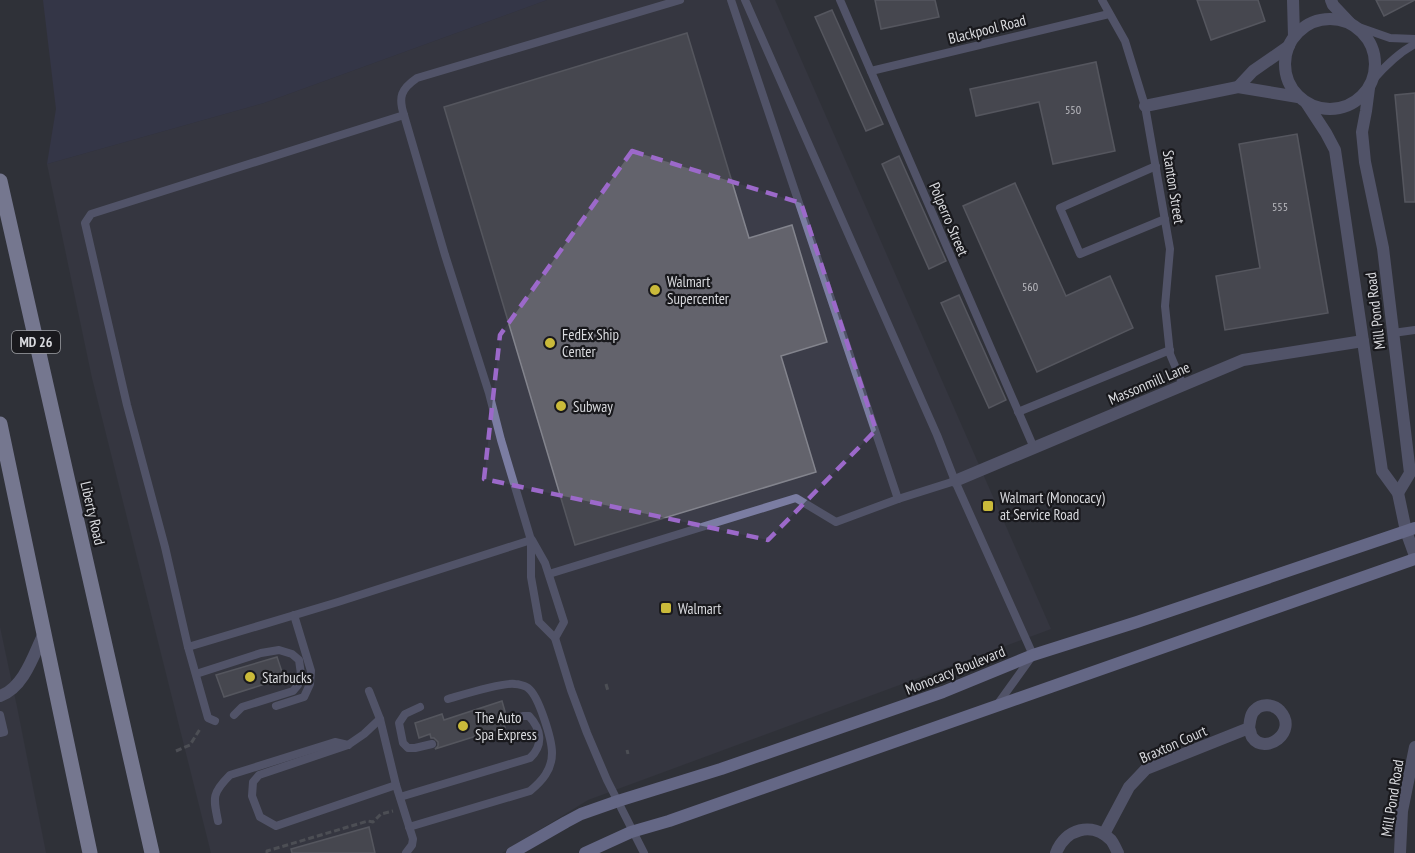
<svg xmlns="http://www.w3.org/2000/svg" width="1415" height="853" font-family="'PT Sans Narrow',sans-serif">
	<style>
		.built { fill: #3c3d49 }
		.green { fill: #3b3c59 }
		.building { fill: #63636c; stroke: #83848d; stroke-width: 1.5 }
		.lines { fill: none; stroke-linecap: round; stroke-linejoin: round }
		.path { stroke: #707177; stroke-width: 3; stroke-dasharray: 6 3; stroke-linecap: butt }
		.service { stroke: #7b7da2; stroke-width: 8 }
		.minor { stroke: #7b7da2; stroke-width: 12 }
		.tertiary { stroke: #7b7da2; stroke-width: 12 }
		.secondary { stroke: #a5a8e2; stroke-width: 12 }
		.primary { stroke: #c9ccf9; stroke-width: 15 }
		.marked { fill: none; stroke: #9c69ca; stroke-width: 4.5; stroke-dasharray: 12 8; stroke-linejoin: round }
		.poi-dot { fill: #caba3a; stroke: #19191d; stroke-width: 2 }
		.labels { text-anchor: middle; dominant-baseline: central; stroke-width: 4.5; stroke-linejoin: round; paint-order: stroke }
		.number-label { font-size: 12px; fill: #bcbcc2 }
		.shield { fill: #19191d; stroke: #9fa0a4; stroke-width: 1.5 }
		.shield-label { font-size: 14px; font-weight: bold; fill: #d9dade }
		.street-label { font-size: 15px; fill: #d9dade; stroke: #19191d }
		.poi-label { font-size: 15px; fill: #d9dade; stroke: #19191d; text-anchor: start }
	</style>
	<rect width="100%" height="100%" fill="#303139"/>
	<g class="built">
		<path d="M547 0H775L1051 629 588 800 502 853H211L92 378 47 164 264 103Z"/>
		<path d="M0 627 17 707 46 853H0Z"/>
	</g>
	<path class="green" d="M43 0H547L264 103 47 164 56 109Z"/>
	<g class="building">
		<path d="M875 0H935L939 17 881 29Z"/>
		<path d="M1197 0H1258L1265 21 1211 40Z"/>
		<path d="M1376 0H1415L1384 16Z"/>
		<path d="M832 10 883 124 866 131 815 17Z"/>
		<path d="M687 33 749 238 792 225 827 342 781 356 816 472 575 545 444 107Z"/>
		<path d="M1096 62 1115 151 1053 164 1039 102 976 116 970 89Z"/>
		<path d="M1415 93V202H1405L1395 95Z"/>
		<path d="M1297 134 1328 313 1225 330 1216 276 1260 268 1239 144Z"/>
		<path d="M899 156 946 261 929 269 882 164Z"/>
		<path d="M1015 183 1066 296 1110 276 1133 328 1037 372 963 206Z"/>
		<path d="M959 295 1006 400 989 408 941 303Z"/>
		<path d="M277 657 284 678 224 697 216 675Z"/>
		<path d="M502 701 506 715 503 717 502 722 505 727 435 749 438 746V742L434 738H431L430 734 419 738 415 723 442 714 444 720Z"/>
		<path d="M369 827 375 853H292L291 849Z"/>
	</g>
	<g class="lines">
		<g class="path">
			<path d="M606 684 608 691"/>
			<path d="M627 750 628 754"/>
			<path d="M176 751 190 745 200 729"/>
			<path d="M267 853V851L368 821 373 822 381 814 393 811"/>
		</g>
		<g class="service">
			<path d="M731 0 898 499"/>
			<path d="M745 0 937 435 955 481 1033 655 997 705"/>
			<path d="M840 0 1034 448"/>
			<path d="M1102 0 1125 41 1145 106 1170 249 1165 306 1170 354 1183 385"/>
			<path d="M1353 25 1390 38 1415 39"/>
			<path d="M871 71 1109 14"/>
			<path d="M1373 80C1386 65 1398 53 1415 44"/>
			<path d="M404 115 445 255 489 393 501 440 531 540 338 602 188 647 165 547 127 405 85 223 91 214Z"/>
			<path d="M404 115C398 97 401 89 417 78L680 0"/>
			<path d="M1156 166 1060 208 1080 254 1165 219"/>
			<path d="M1393 333 1415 330"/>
			<path d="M1018 412 1170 350"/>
			<path d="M531 540V577L539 622 555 638 571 690 587 733 607 780 644 853"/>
			<path d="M532 540 545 563 564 622 555 638"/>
			<path d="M549 574 796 498 836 522 898 499 955 481"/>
			<path d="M188 647 208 718 215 721"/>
			<path d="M196 674 261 653 279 650 292 654 299 660 301 674 298 685 293 691 242 707 234 715"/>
			<path d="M369 691 380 719 396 785 413 839 412 845 406 853"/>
			<path d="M276 706 304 697 310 684 311 671 294 615"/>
			<path d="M420 707 405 714 399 723 403 743 408 748H415L432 744"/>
			<path d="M0 715 4 732 0 733"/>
			<path d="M380 719 364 734 348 745 259 775 253 782 252 796 260 817 276 826 396 785"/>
			<path d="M400 797 530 758C544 745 541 729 529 716H523L508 721"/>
			<path d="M218 821C213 797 212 793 230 775L335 742 348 745"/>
			<path d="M409 827 530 791C542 781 552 770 552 753 552 740 539 696 528 688 526 686 518 684 515 684 503 682 462 695 448 699"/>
		</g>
		<g class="minor">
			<path d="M1238 87 1253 71 1289 46"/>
			<path d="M1145 106 1238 87 1298 97"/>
			<path d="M955 481 1243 360 1363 341"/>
			<path d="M0 696C24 688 34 654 44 633"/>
			<path d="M1104 834 1129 787 1146 769 1249 728C1250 729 1251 736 1252 737 1265 756 1299 732 1280 711 1274 704 1261 703 1255 710 1250 714 1250 722 1249 728"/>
			<path d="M1056 853C1065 829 1092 821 1111 840 1114 844 1116 849 1118 853"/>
		</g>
		<g class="tertiary">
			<path d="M1293 0 1294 36"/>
			<path d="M1331 0 1333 5 1350 23"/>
			<circle cx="1330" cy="64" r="45"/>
			<path d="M1369 88 1366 111 1362 132 1365 162 1383 248 1410 473 1398 493"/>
			<path d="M1307 104 1326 133 1335 150 1382 471 1398 493 1406 531 1415 556"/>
			<path d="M1400 853 1402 811 1415 747"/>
		</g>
		<g class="secondary">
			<path d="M512 853 566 822 581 814 618 801 721 769 943 692 1033 655 1137 622 1415 528"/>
			<path d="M585 853 631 832 669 821 1415 559"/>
		</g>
		<g class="primary">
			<path d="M0 181 152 853"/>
			<path d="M0 424 90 853"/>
		</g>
	</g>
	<path d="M0 0H1415V853H0ZM632 151 801 203 876 430 768 540 484 479 500 335Z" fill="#303139" fill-opacity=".55" fill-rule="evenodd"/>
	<path class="marked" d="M632 151 801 203 876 430 768 540 484 479 500 335Z"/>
	<g class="poi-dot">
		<circle cx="655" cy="290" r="6"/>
		<circle cx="550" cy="343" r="6"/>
		<circle cx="561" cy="406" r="6"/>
		<rect x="982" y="500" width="12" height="12" rx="3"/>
		<rect x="660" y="602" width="12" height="12" rx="3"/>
		<circle cx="250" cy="677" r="6"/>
		<circle cx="463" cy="726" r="6"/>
	</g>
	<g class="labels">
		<g class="number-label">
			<text x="1073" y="109">550</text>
			<text x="1280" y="206">555</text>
			<text x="1030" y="286">560</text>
		</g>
		<rect class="shield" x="12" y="331" width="48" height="22" rx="4.5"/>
		<g class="shield-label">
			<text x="36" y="342">MD 26</text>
		</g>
		<g class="street-label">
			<text transform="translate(987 29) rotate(-14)">Blackpool Road</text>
			<text transform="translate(1174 187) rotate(81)">Stanton Street</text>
			<text transform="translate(949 219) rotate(67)">Polperro Street</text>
			<text transform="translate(1375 311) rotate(-97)">Mill Pond Road</text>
			<text transform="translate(1149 383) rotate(-23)">Massonmill Lane</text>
			<text transform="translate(93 513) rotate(77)">Liberty Road</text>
			<text transform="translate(955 670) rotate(-22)">Monocacy Boulevard</text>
			<text transform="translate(1173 744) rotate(-24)">Braxton Court</text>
			<text transform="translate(1392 798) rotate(-81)">Mill Pond Road</text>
		</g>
		<g class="poi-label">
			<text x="667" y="281">Walmart<tspan x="667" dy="17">Supercenter</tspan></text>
			<text x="562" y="334">FedEx Ship<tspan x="562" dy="17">Center</tspan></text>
			<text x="573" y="406">Subway</text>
			<text x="1000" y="497">Walmart (Monocacy)<tspan x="1000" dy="17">at Service Road</tspan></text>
			<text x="678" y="608">Walmart</text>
			<text x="262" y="677">Starbucks</text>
			<text x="475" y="717">The Auto<tspan x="475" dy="17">Spa Express</tspan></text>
		</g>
	</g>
</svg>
